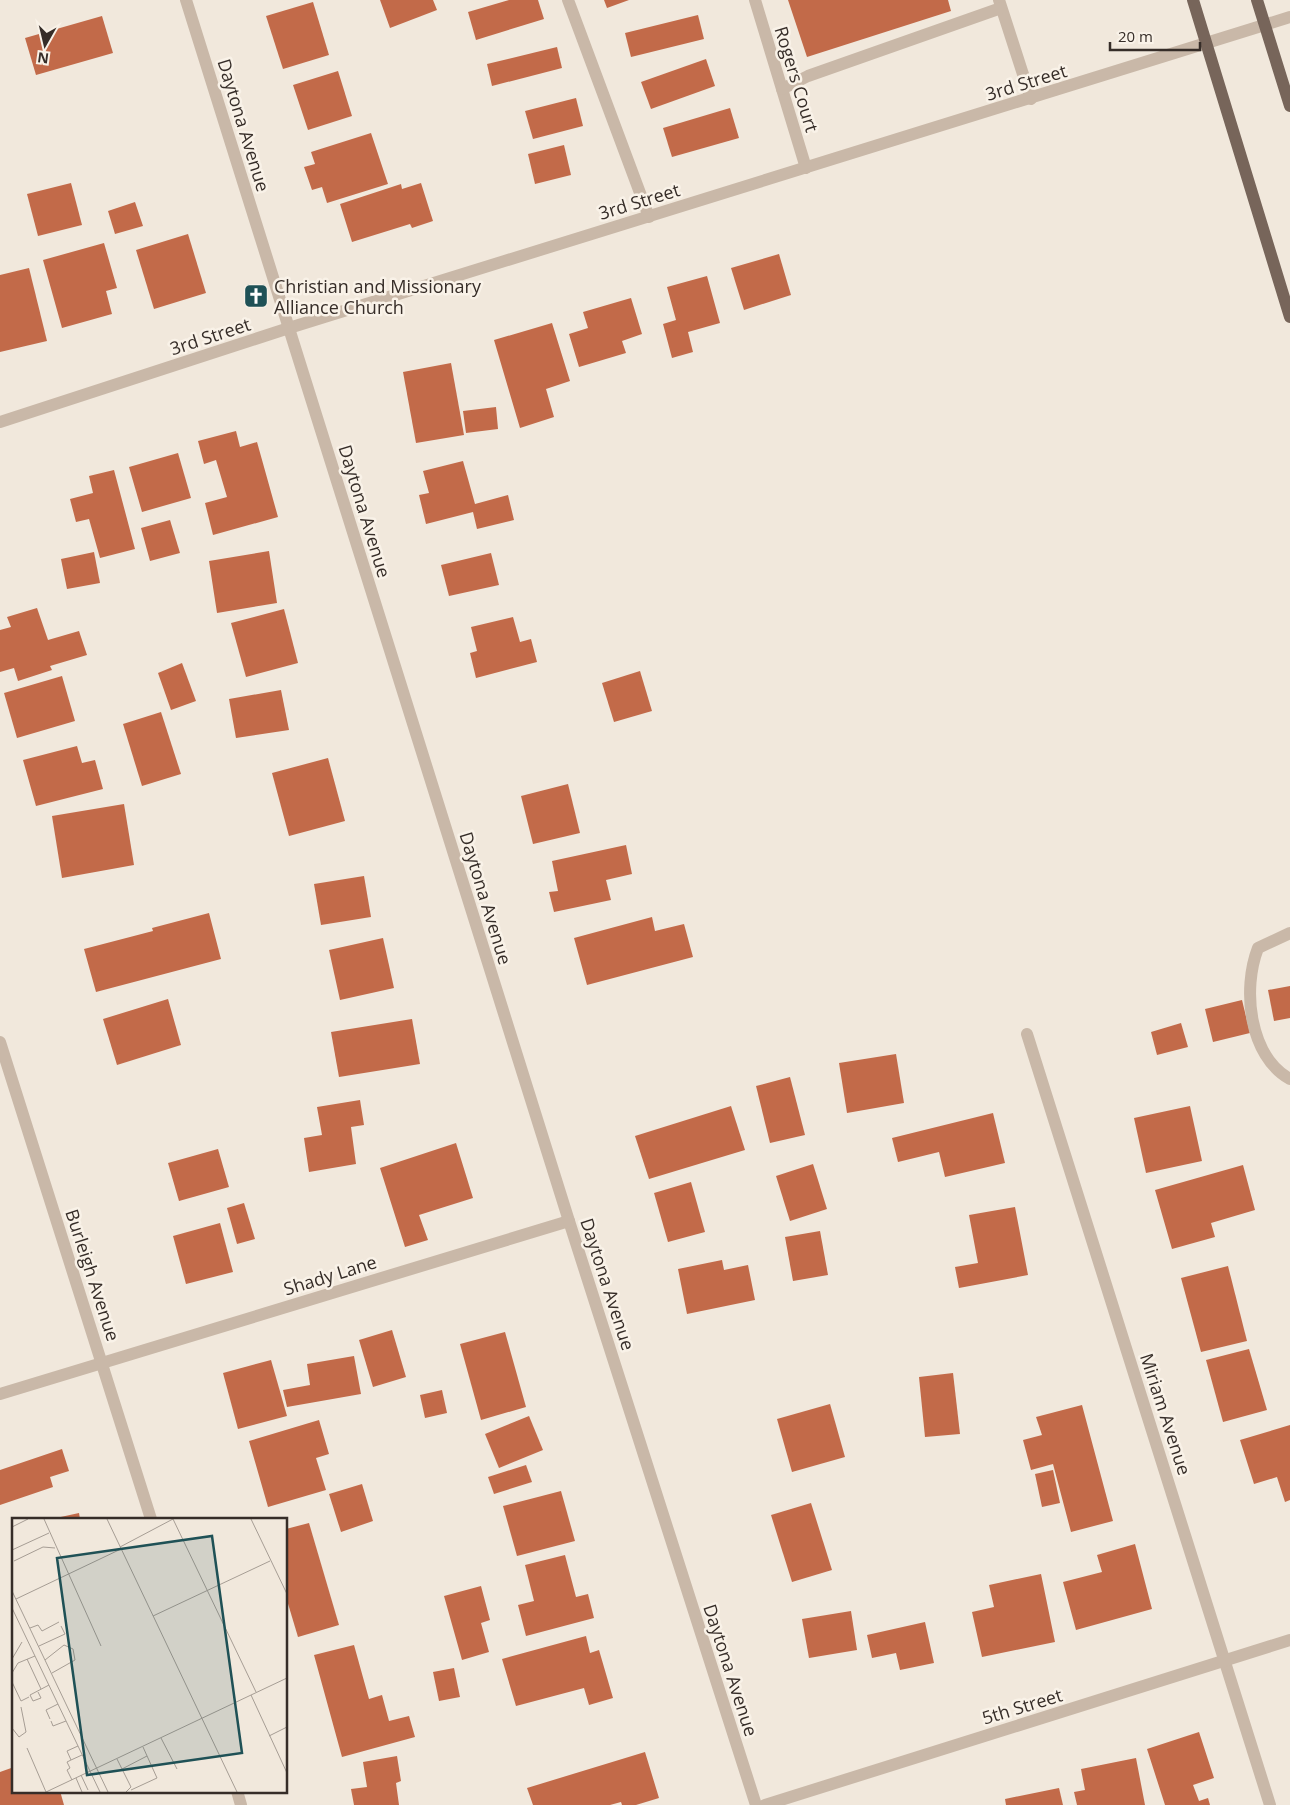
<svg xmlns="http://www.w3.org/2000/svg" width="1290" height="1805" font-family="'Open Sans',sans-serif">
	<style>
		.building { fill: #c26a49 }
		.lines { fill: none; stroke-linecap: round; stroke-linejoin: round }
		.minor { stroke: #c9b8a8; stroke-width: 12 }
		.major { stroke: #77655a; stroke-width: 12 }
		.labels { text-anchor: middle; dominant-baseline: central; stroke-width: 5; stroke-linejoin: round; paint-order: stroke }
		.street-label { font-size: 18px; fill: #362d28; stroke: #f9f2e8 }
		.poi-label { font-size: 18px; fill: #362d28; stroke: #f9f2e8; text-anchor: start }
		.inset-road { fill: none; stroke: #a69d94; stroke-width: 1 }
		.view { fill: #1f5156; fill-opacity: 0.15; stroke: #1f5156; stroke-width: 2.5 }
		.inset-edge { fill: none; stroke: #362d28; stroke-width: 2.5 }
	</style>
	<rect width="100%" height="100%" fill="#f1e8dc"/>
	<g class="building">
		<path d="M380 0H433L437 10 390 28Z"/>
		<path d="M509 0H538L544 19 476 40 468 12Z"/>
		<path d="M604 0H629L607 8Z"/>
		<path d="M788 0H948L951 11 807 57Z"/>
		<path d="M313 2 329 55 283 69 266 16Z"/>
		<path d="M698 15 704 39 631 57 625 33Z"/>
		<path d="M102 16 113 53 36 75 25 38Z"/>
		<path d="M557 47 562 68 492 86 487 64Z"/>
		<path d="M706 59 715 86 651 109 641 82Z"/>
		<path d="M338 71 352 116 308 130 293 85Z"/>
		<path d="M576 98 583 126 533 139 525 111Z"/>
		<path d="M730 108 739 138 672 157 663 128Z"/>
		<path d="M371 133 388 184 327 203 322 187 312 190 304 167 315 164 311 152Z"/>
		<path d="M564 145 571 175 535 184 528 154Z"/>
		<path d="M71 183 82 225 38 236 27 194Z"/>
		<path d="M421 183 433 221 412 228 410 224 352 242 340 204 401 184 402 189Z"/>
		<path d="M135 202 143 226 115 234 108 211Z"/>
		<path d="M188 234 206 293 154 309 136 250Z"/>
		<path d="M104 243 117 288 106 291 112 314 62 328 43 260Z"/>
		<path d="M779 254 791 295 744 310 731 268Z"/>
		<path d="M29 268 47 341 0 352V275Z"/>
		<path d="M707 276 720 323 688 332 693 352 672 358 663 324 676 320 667 287Z"/>
		<path d="M631 298 642 334 622 341 626 353 579 367 569 334 588 328 583 312Z"/>
		<path d="M552 323 570 381 546 389 554 417 520 428 494 340Z"/>
		<path d="M451 363 464 435 416 443 403 372Z"/>
		<path d="M496 407 498 429 466 433 463 411Z"/>
		<path d="M236 431 240 447 257 442 278 517 213 535 205 503 227 497 216 460 204 464 198 441Z"/>
		<path d="M178 453 191 498 142 512 129 467Z"/>
		<path d="M463 461 475 504 508 495 514 520 477 529 473 512 426 524 419 495 429 493 423 471Z"/>
		<path d="M114 470 135 549 100 558 89 519 76 522 70 499 93 493 89 476Z"/>
		<path d="M170 520 180 553 150 561 141 528Z"/>
		<path d="M269 551 277 603 217 613 209 561Z"/>
		<path d="M94 552 100 583 67 589 61 559Z"/>
		<path d="M491 553 499 585 449 596 441 565Z"/>
		<path d="M37 608 48 640 79 631 87 655 50 666 52 670 18 681 14 668 0 672V630L11 627 7 617Z"/>
		<path d="M284 609 298 663 246 677 231 623Z"/>
		<path d="M513 617 520 642 531 639 537 662 476 678 470 653 477 651 471 627Z"/>
		<path d="M182 663 196 701 171 710 158 673Z"/>
		<path d="M640 671 652 711 614 722 602 683Z"/>
		<path d="M62 676 75 721 17 738 4 693Z"/>
		<path d="M281 690 289 730 236 738 229 699Z"/>
		<path d="M161 712 181 774 142 786 123 724Z"/>
		<path d="M77 746 82 763 95 760 103 789 36 806 23 760Z"/>
		<path d="M328 758 345 821 289 836 272 773Z"/>
		<path d="M568 784 580 833 533 844 521 796Z"/>
		<path d="M124 804 134 865 62 878 52 816Z"/>
		<path d="M626 845 632 874 606 880 611 900 554 912 549 892 558 891 552 861Z"/>
		<path d="M364 876 371 917 321 925 314 884Z"/>
		<path d="M209 913 221 959 96 992 84 949 153 931 152 928Z"/>
		<path d="M652 917 655 931 684 924 693 957 587 985 574 938Z"/>
		<path d="M383 938 394 988 340 1000 329 950Z"/>
		<path d="M1290 986V1018L1274 1021 1268 990Z"/>
		<path d="M168 999 181 1045 117 1065 103 1019Z"/>
		<path d="M1242 1000 1250 1033 1213 1042 1205 1009Z"/>
		<path d="M412 1019 420 1064 339 1077 331 1032Z"/>
		<path d="M1181 1023 1188 1047 1157 1055 1151 1032Z"/>
		<path d="M896 1054 904 1103 847 1113 839 1063Z"/>
		<path d="M790 1077 805 1135 770 1143 756 1086Z"/>
		<path d="M360 1100 364 1125 351 1127 356 1164 309 1172 304 1138 322 1135 317 1107Z"/>
		<path d="M731 1106 745 1150 649 1179 635 1136Z"/>
		<path d="M1190 1106 1202 1161 1146 1173 1134 1118Z"/>
		<path d="M993 1113 1005 1163 945 1177 939 1152 898 1162 892 1138Z"/>
		<path d="M456 1143 473 1198 419 1215 428 1240 405 1247 380 1168Z"/>
		<path d="M218 1149 229 1187 179 1201 168 1163Z"/>
		<path d="M813 1164 827 1209 790 1221 776 1176Z"/>
		<path d="M1243 1165 1255 1210 1211 1223 1215 1237 1172 1249 1155 1190Z"/>
		<path d="M691 1182 705 1232 668 1242 654 1193Z"/>
		<path d="M244 1203 255 1239 237 1244 227 1208Z"/>
		<path d="M1015 1207 1028 1275 959 1288 955 1267 978 1263 969 1215Z"/>
		<path d="M220 1223 233 1272 186 1284 173 1236Z"/>
		<path d="M820 1231 828 1275 793 1281 785 1237Z"/>
		<path d="M722 1260 724 1270 748 1265 755 1300 687 1314 678 1269Z"/>
		<path d="M1228 1266 1247 1341 1201 1352 1181 1278Z"/>
		<path d="M392 1330 406 1377 373 1387 359 1340Z"/>
		<path d="M505 1332 526 1407 481 1420 460 1344Z"/>
		<path d="M1249 1349 1267 1410 1223 1422 1206 1360Z"/>
		<path d="M354 1356 361 1394 287 1407 283 1390 310 1385 307 1364Z"/>
		<path d="M271 1360 287 1416 238 1429 223 1373Z"/>
		<path d="M953 1373 960 1434 925 1437 919 1377Z"/>
		<path d="M442 1390 447 1413 425 1418 420 1395Z"/>
		<path d="M830 1404 845 1457 792 1472 777 1419Z"/>
		<path d="M1082 1405 1113 1521 1071 1532 1053 1464 1031 1470 1023 1440 1042 1435 1036 1417Z"/>
		<path d="M529 1416 543 1450 499 1468 485 1434Z"/>
		<path d="M319 1420 329 1454 316 1458 326 1490 268 1507 249 1441Z"/>
		<path d="M1290 1425V1500L1285 1502 1277 1477 1254 1484 1240 1440Z"/>
		<path d="M62 1449 69 1471 50 1477 53 1487 0 1505V1470Z"/>
		<path d="M526 1465 532 1482 494 1494 488 1477Z"/>
		<path d="M1053 1470 1060 1503 1042 1507 1035 1474Z"/>
		<path d="M362 1484 373 1521 341 1532 329 1494Z"/>
		<path d="M561 1491 575 1541 517 1556 503 1506Z"/>
		<path d="M811 1503 832 1570 792 1582 771 1515Z"/>
		<path d="M79 1513 80 1519H56V1518Z"/>
		<path d="M309 1523 339 1625 298 1637 286 1597V1529Z"/>
		<path d="M1135 1544 1152 1609 1076 1630 1063 1582 1102 1572 1097 1555Z"/>
		<path d="M565 1555 576 1597 588 1594 594 1618 526 1636 518 1605 534 1601 525 1565Z"/>
		<path d="M1041 1574 1055 1642 982 1657 972 1612 994 1607 989 1585Z"/>
		<path d="M481 1586 490 1620 481 1623 489 1652 462 1660 444 1596Z"/>
		<path d="M851 1611 857 1650 809 1658 802 1619Z"/>
		<path d="M925 1622 934 1663 900 1670 896 1653 872 1658 867 1635Z"/>
		<path d="M586 1636 590 1653 599 1650 613 1698 589 1705 584 1688 516 1706 502 1659Z"/>
		<path d="M354 1645 369 1699 382 1695 389 1721 409 1716 415 1737 342 1757 314 1655Z"/>
		<path d="M454 1668 460 1697 439 1701 433 1672Z"/>
		<path d="M1199 1732 1214 1778 1193 1785 1199 1801 1208 1798 1210 1805H1165L1147 1749Z"/>
		<path d="M645 1752 659 1798 636 1805H622L621 1802 610 1805H533L527 1788Z"/>
		<path d="M397 1756 401 1781 396 1783 399 1805H354L351 1789 367 1787 363 1762Z"/>
		<path d="M1136 1758 1145 1805H1077L1074 1792 1085 1790 1081 1769Z"/>
		<path d="M14 1767V1791H60L64 1805H0V1772Z"/>
		<path d="M1059 1788 1063 1805H1006L1005 1799Z"/>
	</g>
	<g class="lines">
		<g class="minor">
			<path d="M186 0 569 1221 756 1805"/>
			<path d="M568 0 649 217"/>
			<path d="M755 0 806 168"/>
			<path d="M999 0 1031 99"/>
			<path d="M782 89 808 76 1001 8"/>
			<path d="M0 422 289 328 1290 17"/>
			<path d="M1290 933 1258 948C1242 989 1249 1056 1290 1079"/>
			<path d="M1027 1034 1270 1805"/>
			<path d="M0 1042 151 1519"/>
			<path d="M0 1394 569 1221"/>
			<path d="M237 1791 241 1805"/>
			<path d="M765 1805 1290 1640"/>
		</g>
		<g class="major">
			<path d="M1193 0 1290 317"/>
			<path d="M1257 0 1290 106"/>
		</g>
	</g>
	<defs>
		<symbol id="church-square" viewBox="-11 -11 22 22"><rect x="-9" y="-9" width="18" height="18" rx="4" fill="#1f5156" stroke="#f9f2e8"/><path d="M-1.2-6h2.4v3.5h3.3v2.4h-3.3V6h-2.4V-.1h-3.3v-2.4h3.3Z" fill="#fff"/></symbol>
	</defs>
	<g fill-rule="evenodd">
		<use href="#church-square" x="242" y="282" width="28" height="28"/>
	</g>
	<g class="labels">
		<g class="street-label">
			<text transform="translate(797 79) rotate(73)">Rogers Court</text>
			<text transform="translate(1026 82) rotate(-17)">3rd Street</text>
			<text transform="translate(244 125) rotate(73)">Daytona Avenue</text>
			<text transform="translate(639 201) rotate(-17)">3rd Street</text>
			<text transform="translate(210 336) rotate(-18)">3rd Street</text>
			<text transform="translate(365 511) rotate(73)">Daytona Avenue</text>
			<text transform="translate(486 898) rotate(73)">Daytona Avenue</text>
			<text transform="translate(93 1275) rotate(72)">Burleigh Avenue</text>
			<text transform="translate(330 1275) rotate(-17)">Shady Lane</text>
			<text transform="translate(608 1284) rotate(72)">Daytona Avenue</text>
			<text transform="translate(1166 1414) rotate(72)">Miriam Avenue</text>
			<text transform="translate(731 1670) rotate(72)">Daytona Avenue</text>
			<text transform="translate(1022 1706) rotate(-17)">5th Street</text>
		</g>
		<g class="poi-label">
			<text x="274" y="286">Christian and Missionary<tspan x="274" dy="21">Alliance Church</tspan></text>
		</g>
	</g>
	<g transform="translate(12 1518)">
		<rect width="275" height="275" fill="#f1e8dc"/>
		<path class="inset-road" d="M32 1 89 128M95 1 225 274M161 1 244 174M239 1 275 76M0 9 16 1M108 29 161 1M0 32 37 15M2 43 31 29 43 30M0 73 96 274M4 81 109 31M0 90 88 274M141 98 258 43M18 110 26 107 30 113 47 104M27 128 53 116 49 108M0 141 10 124M15 141 29 171M33 142 52 127 61 131 63 142 40 155M0 155 6 145 23 138M0 164 9 183 17 179M26 174 29 180 21 183 18 177 37 167M239 177 275 255M38 201 34 192 46 186M39 203 41 208 54 203M0 210 7 219 14 214 9 189M257 218 275 209M149 220 165 251M66 228 55 233 59 242 70 237M15 230 34 274M105 241 119 269 114 274M59 242 55 244 58 250 55 252 60 262M110 251 135 238M69 257 76 272M64 260 70 274M119 272 145 260 131 229M34 274 275 160"/>
		<path class="view" d="M200 18 230 235 75 257 45 40Z"/>
		<rect width="275" height="275" class="inset-edge"/>
	</g>
	<g transform="translate(45 45) rotate(188)" stroke="#f9f2e8" stroke-width="4" paint-order="stroke">
	<path d="M0-4L9 19L0 12L-9 19Z" fill="#362d28"/>
	<text y="-8" font-size="14" font-weight="bold" text-anchor="middle" fill="#362d28">N</text>
	</g>
	<path d="M1110 42v8h90v-8" fill="none" stroke="#362d28" stroke-width="2.5"/>
	<text x="1118" y="42" font-size="15" fill="#362d28" stroke="#f9f2e8" stroke-width="4" paint-order="stroke">20 m</text>
</svg>
